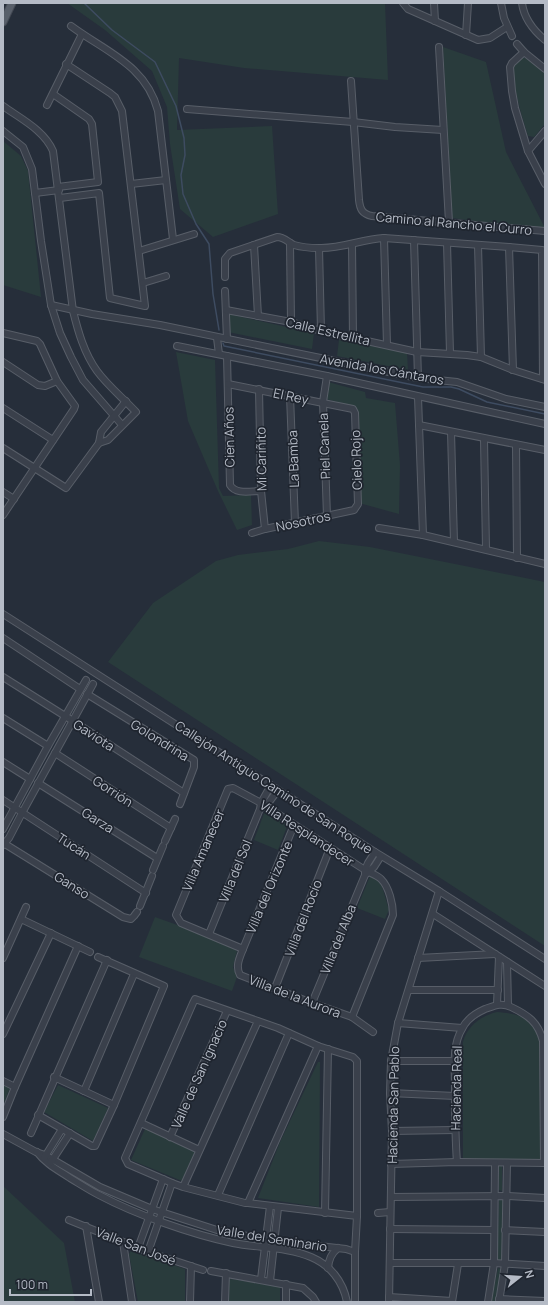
<svg xmlns="http://www.w3.org/2000/svg" width="548" height="1305" font-family="Manrope,sans-serif">
	<style>
		.green { fill: #293b3c }
		.lines { fill: none; stroke-linecap: round; stroke-linejoin: round }
		.stream { stroke: #3e4c61; stroke-width: 1.5 }
		.minor-casing { stroke: #585e68; stroke-width: 8 }
		.major-casing { stroke: #434953; stroke-width: 9 }
		.minor { stroke: #3a404b; stroke-width: 6 }
		.major { stroke: #585f6a; stroke-width: 7 }
		.labels { text-anchor: middle; dominant-baseline: central; stroke-width: 3.5; stroke-linejoin: round; paint-order: stroke }
		.street-label { font-size: 13px; fill: #b5bbc6; stroke: #1f252f }
	</style>
	<rect width="100%" height="100%" fill="#262e3a"/>
	<g class="green">
		<path d="M67 3H385L388 80 244 68 179 58 177 130 272 126 278 214 213 237 180 209 170 144 167 107 152 71 105 30Z"/>
		<path d="M443 47 486 62 506 152 545 228V231L452 218Z"/>
		<path d="M522 58H526L545 73V124L534 137 528 136C521 113 513 89 513 64Z"/>
		<path d="M3 141 21 156 28 171 41 297 3 285Z"/>
		<path d="M228 314 314 333 312 349 228 332Z"/>
		<path d="M339 340 407 353 408 370 337 356Z"/>
		<path d="M176 352 215 360 219 488 223 496 251 495 252 525 237 530 218 491 188 421Z"/>
		<path d="M328 382 365 392 366 398 395 403 400 465 399 514 359 503 356 407 326 399Z"/>
		<path d="M319 541 370 547 545 582V946L108 662 153 603 216 561 238 555 288 549Z"/>
		<path d="M265 811 288 824 278 850 254 840Z"/>
		<path d="M370 876 381 883 389 910 385 919 357 908Z"/>
		<path d="M155 917 194 931 232 948 237 951 233 967 237 977 232 991 139 957Z"/>
		<path d="M497 1012C522 1014 532 1018 541 1043L540 1159H463V1042C467 1026 481 1016 497 1012Z"/>
		<path d="M318 1062H320L319 1207 258 1198 280 1142Z"/>
		<path d="M3 1085 10 1088 3 1105Z"/>
		<path d="M58 1085 108 1108 93 1141 44 1112Z"/>
		<path d="M145 1129 196 1150 182 1181 131 1160Z"/>
		<path d="M499 1166H502V1191L499 1190Z"/>
		<path d="M3 1186 64 1243 75 1302H3Z"/>
		<path d="M499 1200H504L503 1262H497Z"/>
		<path d="M131 1251 185 1269V1302H138L129 1254Z"/>
		<path d="M498 1268 502 1269 495 1302H491Z"/>
		<path d="M231 1279 280 1287V1302H227V1281Z"/>
	</g>
	<g class="lines">
		<g class="stream">
			<path d="M84 3 112 30 155 62 176 106 184 138 185 155 181 175 183 194 196 224 209 244 213 294 219 330"/>
			<path d="M223 343 224 346 423 387H451L459 389 487 402 545 414"/>
		</g>
		<defs>
			<g id="minor">
				<path d="M403 3 408 9 478 40 490 38 507 27"/>
				<path d="M434 3 435 21"/>
				<path d="M501 3 504 18 512 36"/>
				<path d="M522 3C524 19 533 30 545 40"/>
				<path d="M71 26C106 52 146 65 158 111L173 239"/>
				<path d="M466 35 468 3"/>
				<path d="M517 44 524 52 545 69"/>
				<path d="M439 47 449 222"/>
				<path d="M524 52 512 63 510 67 512 91 515 108 528 151 545 184"/>
				<path d="M351 81 359 200C360 209 362 214 372 216L545 231"/>
				<path d="M53 94 89 119 92 124 98 182 58 187"/>
				<path d="M47 105 82 34"/>
				<path d="M3 106C21 119 44 130 53 151L73 311C78 331 84 353 97 371 108 386 123 398 136 412L108 440 99 443"/>
				<path d="M187 109 353 122 395 127 443 130"/>
				<path d="M3 131 23 147 32 169 41 241 51 305 60 333 71 357 83 380 122 425"/>
				<path d="M528 151 545 131"/>
				<path d="M131 184 166 180"/>
				<path d="M35 193 59 190"/>
				<path d="M60 198 99 193 110 298 145 306 122 111 115 97 110 93 66 64"/>
				<path d="M384 238 387 345"/>
				<path d="M414 240 418 378"/>
				<path d="M290 243 291 322"/>
				<path d="M447 243 450 353"/>
				<path d="M352 244 353 338"/>
				<path d="M254 245 258 316"/>
				<path d="M478 245 481 357"/>
				<path d="M509 247 542 250 543 379"/>
				<path d="M319 248 321 331"/>
				<path d="M139 251 194 234"/>
				<path d="M225 277V259L230 253 277 237C284 237 288 242 294 245 301 247 311 248 319 248 341 249 362 239 384 238L509 247 513 370"/>
				<path d="M143 283 166 276"/>
				<path d="M225 291 227 339"/>
				<path d="M51 305 92 314 160 325 418 378 457 382 506 399 545 407"/>
				<path d="M226 310 291 322 321 331 417 352 467 355 481 357 513 370 545 380"/>
				<path d="M3 333 37 341 40 344 57 381 75 406 74 409 3 515"/>
				<path d="M217 338 219 354"/>
				<path d="M177 346 327 376 545 424"/>
				<path d="M227 356 230 485C236 495 251 491 261 491"/>
				<path d="M3 362 38 385 45 386 57 381"/>
				<path d="M228 384 353 409 355 413 358 504 354 510 265 529 252 533"/>
				<path d="M259 389 261 491 265 529"/>
				<path d="M290 396 295 523"/>
				<path d="M418 397 423 535"/>
				<path d="M3 408 53 440"/>
				<path d="M419 425 545 450"/>
				<path d="M451 432 454 542"/>
				<path d="M484 439 486 549"/>
				<path d="M516 445 517 558"/>
				<path d="M3 448 66 488 99 443 101 432 126 401"/>
				<path d="M3 492 14 499"/>
				<path d="M327 516 323 402 327 376"/>
				<path d="M379 528 423 535 545 564"/>
				<path d="M3 614 375 852 439 891 545 959"/>
				<path d="M3 638 80 689"/>
				<path d="M3 677 73 721 184 793"/>
				<path d="M87 694 194 760V767L180 804"/>
				<path d="M3 718 48 746"/>
				<path d="M55 753 171 828"/>
				<path d="M3 762 30 779"/>
				<path d="M38 783 157 858"/>
				<path d="M3 800 146 893"/>
				<path d="M264 807 269 802 278 790"/>
				<path d="M294 825 243 949C240 957 235 966 240 975L312 1003 352 1017 373 1032"/>
				<path d="M3 829 48 746 86 680"/>
				<path d="M165 841 175 819"/>
				<path d="M5 844 123 917 131 919 134 916 137 912"/>
				<path d="M3 845 9 838 22 813 93 684"/>
				<path d="M153 870 163 846"/>
				<path d="M366 874 374 867 381 856"/>
				<path d="M140 906 152 876"/>
				<path d="M433 914 545 986"/>
				<path d="M21 919 90 952"/>
				<path d="M209 934 260 809 261 803 271 785"/>
				<path d="M243 949 181 923 176 915 228 789 233 788 261 803 365 870C370 873 377 875 381 879 389 887 393 904 393 915L352 1017"/>
				<path d="M3 958 26 907"/>
				<path d="M418 958 495 954"/>
				<path d="M507 962 508 1005"/>
				<path d="M275 988 330 848"/>
				<path d="M409 990H498"/>
				<path d="M312 1003 365 875V870L368 863 375 852"/>
				<path d="M497 1004 499 957"/>
				<path d="M398 1023 462 1028"/>
				<path d="M3 1034 51 933"/>
				<path d="M318 1046 353 1057 357 1061V1216"/>
				<path d="M391 1061H455"/>
				<path d="M54 1077 114 1105"/>
				<path d="M3 1081 15 1087 3 1117"/>
				<path d="M15 1087 78 946"/>
				<path d="M84 1091 134 974"/>
				<path d="M390 1093 455 1096"/>
				<path d="M38 1115 92 1146H95L114 1105 164 986 98 957"/>
				<path d="M141 1123 199 1150"/>
				<path d="M392 1131 455 1130"/>
				<path d="M31 1133 107 960"/>
				<path d="M3 1134 36 1152 45 1155 100 1187 152 1209 220 1231 274 1241 346 1249 355 1252"/>
				<path d="M170 1137 227 1011"/>
				<path d="M37 1152C46 1164 58 1170 70 1178 80 1184 89 1190 99 1195 137 1215 191 1234 233 1243 258 1248 288 1247 311 1257 330 1265 343 1281 347 1302"/>
				<path d="M44 1158 62 1129"/>
				<path d="M51 1162 70 1133"/>
				<path d="M457 1162C455 1137 455 1112 455 1086 455 1068 452 1045 462 1029 466 1020 476 1013 485 1009 494 1006 501 1002 511 1007 528 1015 538 1022 543 1041L544 1163"/>
				<path d="M391 1164 457 1162 545 1163"/>
				<path d="M183 1187 172 1183 128 1164 125 1158 193 1003 195 999 278 1028 318 1046 248 1203H245L183 1187 258 1021"/>
				<path d="M218 1195 289 1033"/>
				<path d="M391 1197 506 1196 545 1198"/>
				<path d="M248 1203 357 1216 355 1252V1302"/>
				<path d="M325 1213 328 1049"/>
				<path d="M378 1213 390 1212"/>
				<path d="M69 1220 148 1252 203 1270"/>
				<path d="M86 1226 99 1302"/>
				<path d="M390 1229 494 1230"/>
				<path d="M505 1230 545 1232"/>
				<path d="M123 1242 132 1302"/>
				<path d="M138 1248 163 1179"/>
				<path d="M148 1252 172 1183"/>
				<path d="M390 1263H494L545 1266"/>
				<path d="M328 1268C329 1259 331 1254 338 1248"/>
				<path d="M211 1271 303 1288 313 1297 316 1302"/>
				<path d="M261 1279 270 1206"/>
				<path d="M270 1281 278 1208"/>
				<path d="M389 1297 452 1301"/>
				<path d="M499 1299 545 1301"/>
				<path d="M190 1302 191 1266"/>
				<path d="M225 1302 226 1273"/>
				<path d="M286 1302V1284"/>
				<path d="M389 1302 392 1131 390 1093 391 1061 398 1023 439 891"/>
				<path d="M452 1302 458 1264"/>
				<path d="M488 1302 494 1263 495 1163"/>
				<path d="M499 1302 505 1264 507 1163"/>
			</g>
			<path id="major" d="M3 22 12 3"/>
		</defs>
		<use href="#minor" class="minor-casing"/>
		<use href="#major" class="major-casing"/>
		<use href="#minor" class="minor"/>
		<use href="#major" class="major"/>
	</g>
	<g class="labels">
		<g class="street-label">
			<text transform="translate(454 223) rotate(5)">Camino al Rancho el Curro</text>
			<text transform="translate(328 331) rotate(13)">Calle Estrellita</text>
			<text transform="translate(382 369) rotate(10)">Avenida los Cántaros</text>
			<text transform="translate(291 396) rotate(12)">El Rey</text>
			<text transform="translate(229 437) rotate(-91)">Cien Años</text>
			<text transform="translate(324 446) rotate(-92)">Piel Canela</text>
			<text transform="translate(261 459) rotate(-91)">Mi Cariñito</text>
			<text transform="translate(293 459) rotate(-92)">La Bamba</text>
			<text transform="translate(356 460) rotate(-92)">Cielo Rojo</text>
			<text transform="translate(303 521) rotate(-12)">Nosotros</text>
			<text transform="translate(94 735) rotate(33)">Gaviota</text>
			<text transform="translate(160 740) rotate(32)">Golondrina</text>
			<text transform="translate(274 787) rotate(33)">Callejón Antiguo Camino de San Roque</text>
			<text transform="translate(113 791) rotate(33)">Gorrión</text>
			<text transform="translate(98 820) rotate(32)">Garza</text>
			<text transform="translate(307 833) rotate(33)">Villa Resplandecer</text>
			<text transform="translate(74 846) rotate(33)">Tucán</text>
			<text transform="translate(203 850) rotate(-67)">Villa Amanecer</text>
			<text transform="translate(235 871) rotate(-68)">Villa del Sol</text>
			<text transform="translate(72 885) rotate(32)">Ganso</text>
			<text transform="translate(269 887) rotate(-67)">Villa del Orizonte</text>
			<text transform="translate(303 918) rotate(-69)">Villa del Rocío</text>
			<text transform="translate(338 939) rotate(-68)">Villa del Alba</text>
			<text transform="translate(295 996) rotate(21)">Villa de la Aurora</text>
			<text transform="translate(199 1074) rotate(-66)">Valle de San Ignacio</text>
			<text transform="translate(456 1088) rotate(-89)">Hacienda Real</text>
			<text transform="translate(393 1105) rotate(-89)">Hacienda San Pablo</text>
			<text transform="translate(272 1238) rotate(9)">Valle del Seminario</text>
			<text transform="translate(136 1246) rotate(21)">Valle San José</text>
		</g>
	</g>
	<rect width="548" height="1305" fill="none" stroke="#b5bbc6" stroke-width="8"/>
	<g transform="translate(520 1277) rotate(73)" stroke="#1f252f" stroke-width="3" paint-order="stroke">
	<path d="M0-3L7 15L0 10L-7 15Z" fill="#b5bbc6"/>
	<text y="-6" font-size="11" font-weight="bold" text-anchor="middle" fill="#b5bbc6">N</text>
	</g>
	<path d="M10 1289v6h81v-6" fill="none" stroke="#b5bbc6" stroke-width="2"/>
	<text x="16" y="1289" font-size="12" fill="#b5bbc6" stroke="#1f252f" stroke-width="3" paint-order="stroke">100 m</text>
</svg>
